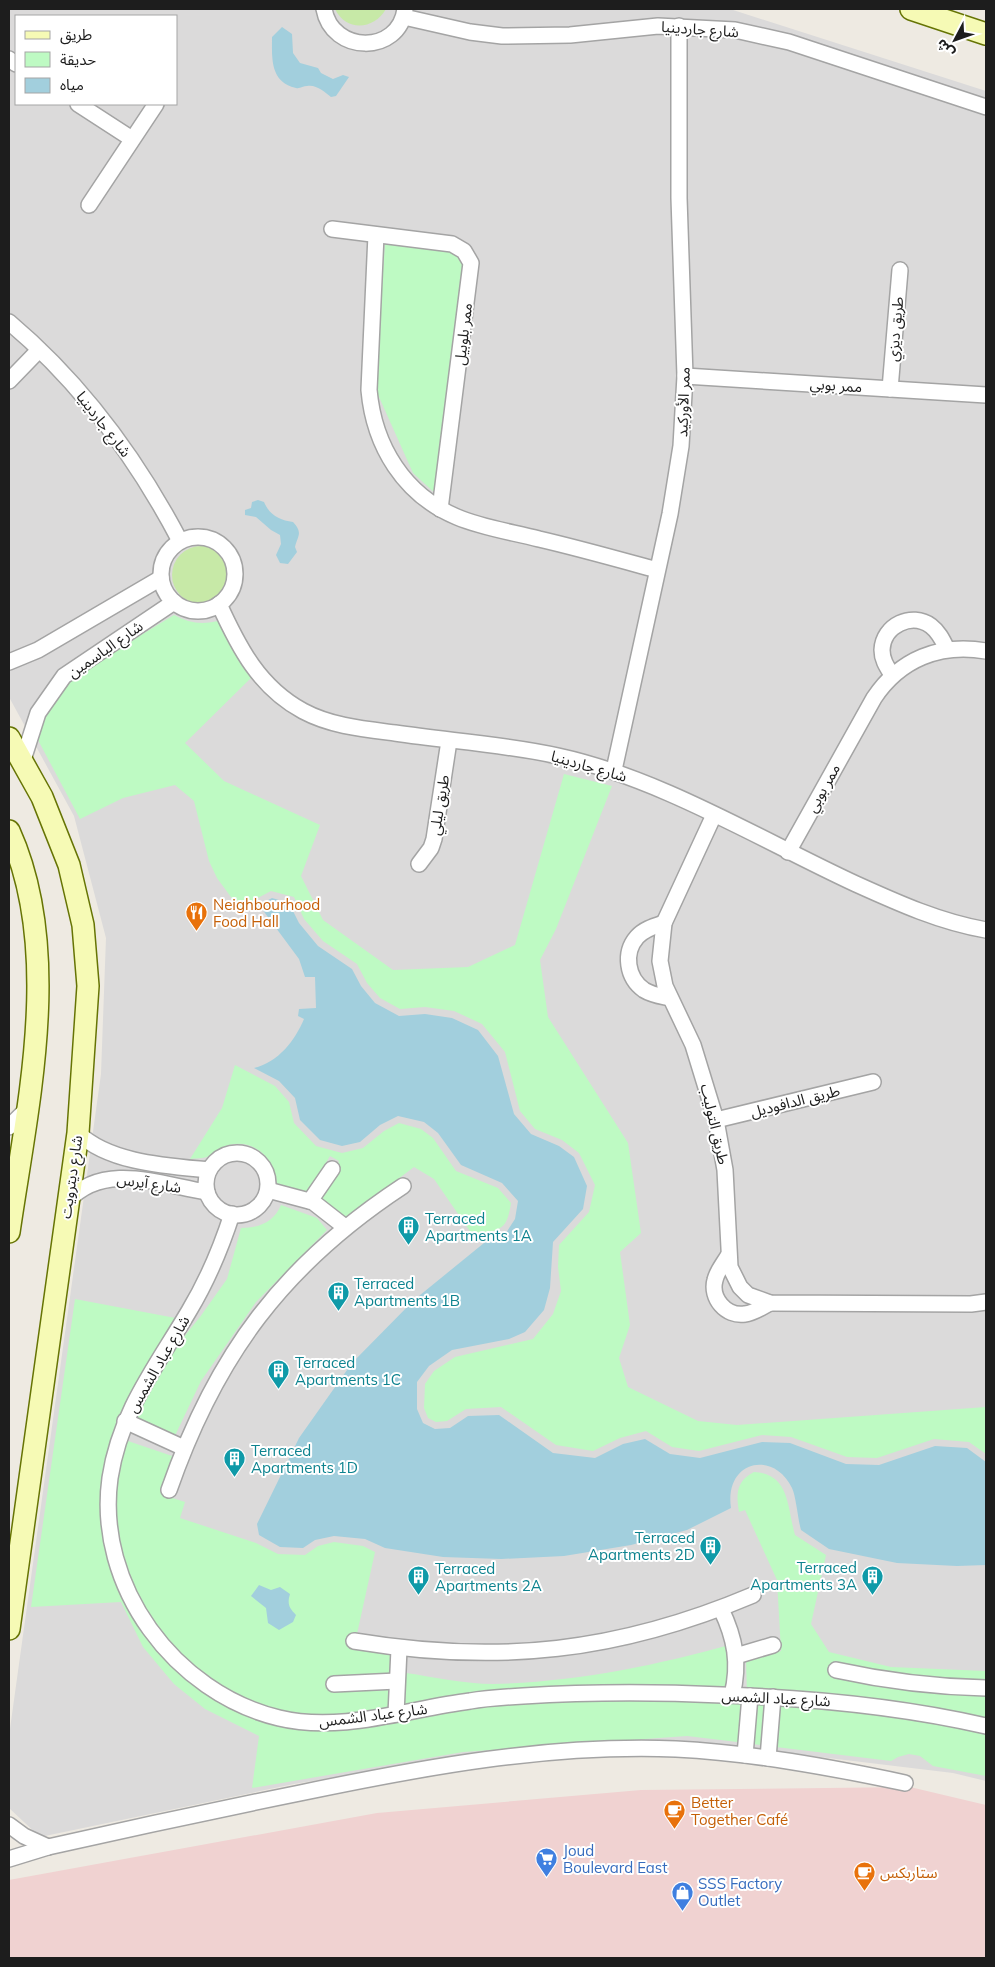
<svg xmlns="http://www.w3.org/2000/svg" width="995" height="1967" font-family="Mulish,'Noto Sans Arabic',sans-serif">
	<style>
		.residential { fill: #dbdada; fill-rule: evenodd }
		.commercial { fill: #f0d2d1 }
		.grass { fill: #c7e9a7 }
		.park { fill: #befac3 }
		.water { fill: #a2cfdd }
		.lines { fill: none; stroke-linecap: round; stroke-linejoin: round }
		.street-casing { stroke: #a4a4a4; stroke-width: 18 }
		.secondary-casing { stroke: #667404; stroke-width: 24 }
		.street { stroke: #fff; stroke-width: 15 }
		.secondary { stroke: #f6fab5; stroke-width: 21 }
		.labels { text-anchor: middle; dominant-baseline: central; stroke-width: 4; stroke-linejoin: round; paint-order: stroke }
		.street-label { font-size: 15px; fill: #1d1d1d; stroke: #fff }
		.food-label { font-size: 15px; fill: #c56008; stroke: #fff; text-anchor: start }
		.culture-label { font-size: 15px; fill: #0d838f; stroke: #fff; text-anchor: start }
		.shop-label { font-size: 15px; fill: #366cbe; stroke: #fff; text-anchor: start }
	</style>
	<rect width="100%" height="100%" fill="#eeeae2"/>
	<path class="residential" d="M9 9H730L986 91V1781L953 1773 687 1741 463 1756 294 1784 40 1837 9 1808V1736L101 1074 106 938 74 816 9 697ZM16 16H176V104H16Z"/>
	<path class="commercial" d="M910 1787 986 1805V1958H9V1880L377 1813 641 1790Z"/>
	<g class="grass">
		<path d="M335 9H386C374 30 346 32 335 9Z"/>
		<circle cx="201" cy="575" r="29"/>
	</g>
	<g class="park">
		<path d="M385 243 453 251 464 266 438 496 413 473 375 388Z"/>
		<path d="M174 615C189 623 201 625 218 621L240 662 253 676 185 743 224 781 320 825 301 876 323 920 393 970 468 967 515 945 564 774 612 786 556 929 540 960 548 1017 628 1143 641 1233 620 1252 630 1325 619 1358 628 1387 698 1421 737 1425 986 1407V1454L969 1442 934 1439 877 1458 847 1457 791 1437 762 1435 699 1451 672 1447 646 1431 620 1438 593 1451 556 1445 501 1407 466 1409 447 1421 436 1422 428 1418 424 1408 425 1384 434 1371 455 1357 533 1339 553 1314 561 1291 558 1267 559 1245 589 1212 595 1185 579 1153 562 1140 535 1129 520 1111 505 1052 482 1024 454 1011 425 1007 400 1009 380 998 367 983 357 964 323 941 304 919 294 897 271 891 239 908 217 878 209 861 194 801 175 785 123 798 80 819 38 740 48 709 75 675Z"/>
		<path d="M235 1065 275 1086 289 1102 294 1123 316 1146 342 1153 363 1148 384 1131 399 1123 421 1129 433 1138 456 1171 498 1188 511 1203C506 1237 497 1224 476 1240L434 1179 414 1167 345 1219 321 1202 339 1161 330 1156 306 1196 277 1187C277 1162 256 1138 229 1145 220 1147 216 1152 209 1156 204 1159 195 1158 190 1159L222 1108Z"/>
		<path d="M281 1205 317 1218 327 1230 256 1302 201 1381 171 1444 133 1417 152 1376 200 1317 227 1279 241 1228C259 1228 274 1222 281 1205Z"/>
		<path d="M75 1299 186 1320 108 1459 117 1572 193 1680 286 1726 473 1707 633 1697 750 1704 746 1743 687 1736 463 1752 252 1788 259 1736 205 1709 174 1684 143 1647 121 1602 31 1607Z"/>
		<path d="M125 1440 181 1459 163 1495 185 1502 180 1518 256 1543 278 1554 305 1555 318 1546 334 1542 363 1546 375 1552 355 1643 399 1654 391 1710 330 1718 288 1717 241 1699 199 1673 155 1628 125 1569 114 1517 117 1461Z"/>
		<path d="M754 1472C790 1474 787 1507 795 1535L826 1555 811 1624 829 1652 891 1667 986 1671V1722L747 1695 746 1660 781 1651 777 1580 745 1510 739 1512C736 1494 736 1481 754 1472Z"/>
		<path d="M733 1644 738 1694 633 1688 401 1708 406 1673C434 1677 464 1684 493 1684 575 1682 654 1666 733 1644Z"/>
		<path d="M757 1705H773L769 1746 753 1744Z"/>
		<path d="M780 1705 874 1710 986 1731V1776L933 1766 920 1756 909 1754 898 1757 891 1761 776 1747Z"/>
	</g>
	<g class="water">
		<path d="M282 27 292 34 293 53 300 63 318 68 321 73 333 79 343 75 349 77 336 96 331 97C325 92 316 84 307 86 303 86 300 89 296 88 270 82 272 59 272 37Z"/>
		<path d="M258 500 264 502C270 516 280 520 293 522 303 533 298 535 295 547L297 552 288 564 280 563 276 555 281 544 280 535 271 530 256 517 245 515V510L251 508 252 502Z"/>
		<path d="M272 898 289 903 299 923 318 946 352 969 361 986 375 1003 399 1016 425 1014 452 1018 478 1030 498 1056 514 1114 531 1134 559 1146 574 1157 587 1186 583 1209 553 1242 550 1288 544 1310 525 1332 509 1339 452 1350 429 1366 417 1382V1409L423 1423 435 1429 450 1428 468 1416 499 1415 553 1453 595 1458 623 1444 645 1439 670 1454 700 1458 762 1442 790 1443 846 1464 879 1465 935 1446 967 1448 986 1462V1565L957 1566 897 1563 829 1549 801 1530C798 1520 796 1496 792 1488 773 1449 724 1461 731 1508L687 1530 631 1545 564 1556 501 1559 443 1557 385 1548 365 1539 334 1536 315 1540 303 1548 280 1547 259 1535 257 1524 299 1438 352 1363 414 1300 484 1243 504 1236 515 1219 518 1201 502 1183 461 1165 438 1133 424 1122 398 1116 380 1125 360 1142 342 1146 320 1140 300 1120 295 1098 279 1081 254 1068C279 1062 295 1040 304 1019L298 1016 299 1009 316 1008 315 977H305L299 959 259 905Z"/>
		<path d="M259 1585 271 1590 280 1587 290 1594C287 1604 289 1608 296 1615L293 1622 279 1630 268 1623 266 1608 251 1596Z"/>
	</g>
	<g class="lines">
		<defs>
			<g id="street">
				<path d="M324 9C332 54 399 55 405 9"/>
				<path d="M404 17 470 32 502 36 570 35 658 26 735 30 789 42 986 107"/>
				<path d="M9 59 16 64"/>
				<path d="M78 104 132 139"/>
				<path d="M89 205 156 104"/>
				<path d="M332 229 452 244 464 251 471 263 440 509"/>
				<path d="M376 235 369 390C374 446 404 495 457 517 483 528 512 532 539 539 578 548 617 559 657 570"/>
				<path d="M9 322C80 382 137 459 180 541"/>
				<path d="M685 376 986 395"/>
				<path d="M9 381 39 350"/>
				<path d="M890 389 900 270"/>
				<circle cx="198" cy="574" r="37"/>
				<path d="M219 604C239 648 259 687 303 711 331 726 363 729 395 733 449 741 504 744 558 756 660 778 761 840 856 884 898 903 940 922 986 930"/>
				<path d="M9 662 38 650 161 578"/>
				<path d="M892 675C887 667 882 660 882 650 883 625 912 612 931 626 939 632 943 641 947 649"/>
				<path d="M23 760 38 713 64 676 174 602"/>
				<path d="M614 770 670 514 681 446 685 376 679 198V26"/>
				<path d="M714 815 664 923 660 961 665 986 693 1045 716 1120 725 1170 730 1267 740 1287 748 1295 770 1303 971 1304 986 1302"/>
				<path d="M788 852 874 698C900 659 940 643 986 651"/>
				<path d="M419 864 431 848 434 839 449 741"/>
				<path d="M664 923C655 926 644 929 637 937 623 953 627 978 644 990 652 995 661 996 670 998"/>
				<path d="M716 1120 873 1082"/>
				<path d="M9 1127 28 1108"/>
				<path d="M78 1133C109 1163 167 1166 209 1170"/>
				<circle cx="237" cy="1184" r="31"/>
				<path d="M268 1190 313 1202 345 1227"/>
				<path d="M68 1201C104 1161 161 1185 207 1192"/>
				<path d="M310 1201 332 1169"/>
				<path d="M232 1214C221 1248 207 1281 189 1311 156 1367 120 1412 110 1478 95 1586 175 1693 279 1718 341 1733 407 1709 470 1701 487 1698 505 1697 523 1696 589 1692 656 1692 722 1695 812 1698 899 1706 986 1726"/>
				<path d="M728 1256C724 1263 717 1271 715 1280 710 1298 726 1317 745 1314 754 1313 762 1307 770 1303"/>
				<path d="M125 1421 184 1448"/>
				<path d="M169 1490C216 1355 283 1265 403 1186"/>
				<path d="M721 1609C735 1638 740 1664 732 1695"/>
				<path d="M354 1641C499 1665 618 1652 753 1595"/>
				<path d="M736 1656 773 1645"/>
				<path d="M836 1670C886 1681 935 1687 986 1688"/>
				<path d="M334 1684 397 1681"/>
				<path d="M396 1714 399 1649"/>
				<path d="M745 1755 750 1696"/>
				<path d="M768 1758 773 1697"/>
				<path d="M9 1825 24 1836 48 1847"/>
				<path d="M9 1859 48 1847C132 1828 216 1810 300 1793 424 1767 549 1744 676 1749 753 1753 829 1767 905 1783"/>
			</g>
			<g id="secondary">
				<path d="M911 9 986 34"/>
				<path d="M9 738 42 797 69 865 83 925 88 986 78 1133 9 1629"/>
				<path d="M9 831C64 952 27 1107 9 1232"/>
			</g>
		</defs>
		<use href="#street" class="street-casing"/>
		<use href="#secondary" class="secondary-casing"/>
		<use href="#street" class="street"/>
		<use href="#secondary" class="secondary"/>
	</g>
	<defs>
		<symbol id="restaurant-pin" viewBox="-11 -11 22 30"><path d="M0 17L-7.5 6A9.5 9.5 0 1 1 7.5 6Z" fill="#e8710a" stroke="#fff"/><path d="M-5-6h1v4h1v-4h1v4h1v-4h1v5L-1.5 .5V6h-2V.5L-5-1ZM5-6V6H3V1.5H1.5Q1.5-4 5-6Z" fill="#fff"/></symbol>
		<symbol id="building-pin" viewBox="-11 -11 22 30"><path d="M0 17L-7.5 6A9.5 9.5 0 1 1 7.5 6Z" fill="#0f9aa8" stroke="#fff"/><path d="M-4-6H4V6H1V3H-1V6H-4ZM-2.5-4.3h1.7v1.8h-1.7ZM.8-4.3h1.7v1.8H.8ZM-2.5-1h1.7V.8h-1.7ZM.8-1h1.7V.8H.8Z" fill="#fff"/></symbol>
		<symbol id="cafe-pin" viewBox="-11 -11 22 30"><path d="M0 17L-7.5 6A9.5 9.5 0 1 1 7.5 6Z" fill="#e8710a" stroke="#fff"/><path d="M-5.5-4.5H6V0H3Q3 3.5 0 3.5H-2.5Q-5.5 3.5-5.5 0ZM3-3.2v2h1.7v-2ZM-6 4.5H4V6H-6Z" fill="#fff"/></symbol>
		<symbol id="supermarket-pin" viewBox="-11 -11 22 30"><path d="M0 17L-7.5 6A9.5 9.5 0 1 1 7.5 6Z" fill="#3f7fe0" stroke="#fff"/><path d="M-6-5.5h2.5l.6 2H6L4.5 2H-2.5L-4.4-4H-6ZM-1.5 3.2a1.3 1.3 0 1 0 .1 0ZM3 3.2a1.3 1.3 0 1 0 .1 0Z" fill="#fff"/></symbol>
		<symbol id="shop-pin" viewBox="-11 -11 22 30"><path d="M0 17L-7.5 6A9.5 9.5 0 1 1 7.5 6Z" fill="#3f7fe0" stroke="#fff"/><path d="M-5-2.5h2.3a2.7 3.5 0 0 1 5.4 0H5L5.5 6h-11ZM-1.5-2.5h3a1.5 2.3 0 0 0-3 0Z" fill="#fff"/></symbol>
	</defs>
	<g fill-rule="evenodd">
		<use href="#restaurant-pin" x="184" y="900" width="25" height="34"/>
		<use href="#building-pin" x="396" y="1214" width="25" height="34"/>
		<use href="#building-pin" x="326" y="1280" width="25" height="34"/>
		<use href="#building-pin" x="266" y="1358" width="25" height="34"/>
		<use href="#building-pin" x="222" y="1446" width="25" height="34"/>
		<use href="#building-pin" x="698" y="1534" width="25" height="34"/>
		<use href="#building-pin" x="860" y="1564" width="25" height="34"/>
		<use href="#building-pin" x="406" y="1564" width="25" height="34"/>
		<use href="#cafe-pin" x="662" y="1798" width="25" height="34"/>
		<use href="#supermarket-pin" x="534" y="1846" width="25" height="34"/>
		<use href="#cafe-pin" x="852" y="1860" width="25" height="34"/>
		<use href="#shop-pin" x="670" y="1880" width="25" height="34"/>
	</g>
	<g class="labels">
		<g class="street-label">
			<text transform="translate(700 29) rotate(4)">شارع جاردينيا</text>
			<text transform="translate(895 329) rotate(-85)">طريق ديزي</text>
			<text transform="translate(463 334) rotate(-83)">ممر بلوبيل</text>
			<text transform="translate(836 385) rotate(4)">ممر بوبي</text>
			<text transform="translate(683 402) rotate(-88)">ممر الأوركيد</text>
			<text transform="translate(104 424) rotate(52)">شارع جاردينيا</text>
			<text transform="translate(105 649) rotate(-35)">شارع الياسمين</text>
			<text transform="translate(589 766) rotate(16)">شارع جاردينيا</text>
			<text transform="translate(823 788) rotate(-61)">ممر بوبي</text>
			<text transform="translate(439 805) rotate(-81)">طريق ليلي</text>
			<text transform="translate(795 1101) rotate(-14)">طريق الدافوديل</text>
			<text transform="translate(715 1124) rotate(77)">طريق التوليب</text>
			<text transform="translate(71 1177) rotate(-82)">شارع ديترويت</text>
			<text transform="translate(149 1183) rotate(8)">شارع آيرس</text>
			<text transform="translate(158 1364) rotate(-60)">شارع عباد الشمس</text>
			<text transform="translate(776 1698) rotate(3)">شارع عباد الشمس</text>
			<text transform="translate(373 1715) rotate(-7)">شارع عباد الشمس</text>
		</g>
		<g class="food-label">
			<text x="213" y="904">Neighbourhood<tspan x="213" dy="17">Food Hall</tspan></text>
			<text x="691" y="1802">Better<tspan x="691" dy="17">Together Café</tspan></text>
			<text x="880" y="1872">ستاربكس</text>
		</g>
		<g class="culture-label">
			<text x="425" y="1218">Terraced<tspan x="425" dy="17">Apartments 1A</tspan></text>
			<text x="354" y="1283">Terraced<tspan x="354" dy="17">Apartments 1B</tspan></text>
			<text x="295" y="1362">Terraced<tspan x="295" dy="17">Apartments 1C</tspan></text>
			<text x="251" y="1450">Terraced<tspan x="251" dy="17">Apartments 1D</tspan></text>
			<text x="695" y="1537" text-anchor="end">Terraced<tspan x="695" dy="17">Apartments 2D</tspan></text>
			<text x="857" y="1567" text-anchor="end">Terraced<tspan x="857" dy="17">Apartments 3A</tspan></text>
			<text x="435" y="1568">Terraced<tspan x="435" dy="17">Apartments 2A</tspan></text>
		</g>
		<g class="shop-label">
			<text x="563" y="1850">Joud<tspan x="563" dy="17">Boulevard East</tspan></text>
			<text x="698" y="1883">SSS Factory<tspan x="698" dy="17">Outlet</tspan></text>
		</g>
	</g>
	<rect width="995" height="1967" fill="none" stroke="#1d1d1d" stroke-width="20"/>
	<rect x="15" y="15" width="162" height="90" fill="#ffffff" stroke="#a5a5a5"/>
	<rect x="25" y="31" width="25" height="8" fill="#f6fab5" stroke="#a5a5a5"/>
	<text x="60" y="40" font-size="15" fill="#1d1d1d">طريق</text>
	<rect x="25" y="52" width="25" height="15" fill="#befac3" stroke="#a5a5a5"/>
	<text x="60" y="65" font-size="15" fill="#1d1d1d">حديقة</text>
	<rect x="25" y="78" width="25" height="15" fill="#a2cfdd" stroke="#a5a5a5"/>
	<text x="60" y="90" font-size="15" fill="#1d1d1d">مياه</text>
	<g transform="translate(955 40) rotate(229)" stroke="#ffffff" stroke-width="4" paint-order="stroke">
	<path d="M0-4L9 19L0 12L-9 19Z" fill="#1d1d1d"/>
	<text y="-8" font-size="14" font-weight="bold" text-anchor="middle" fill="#1d1d1d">ش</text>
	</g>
</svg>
